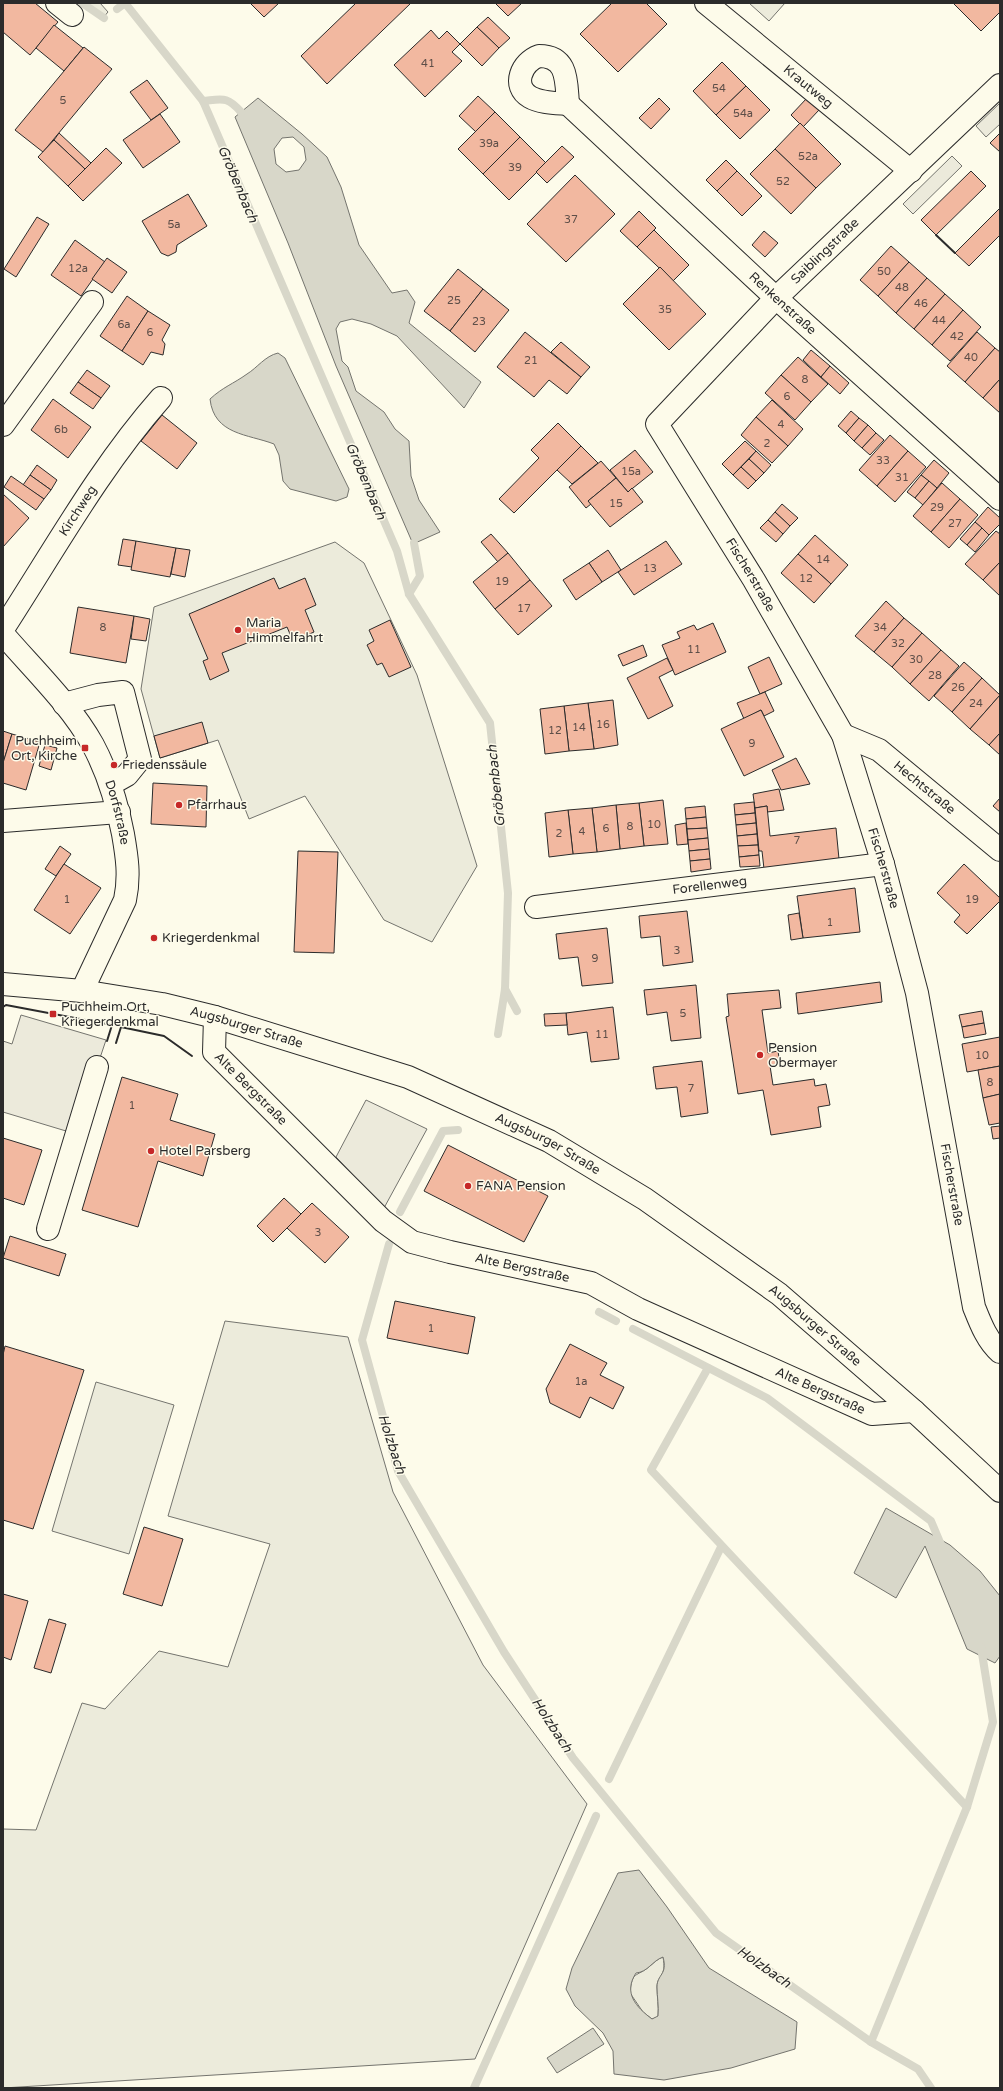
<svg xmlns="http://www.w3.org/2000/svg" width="1003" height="2091" font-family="'Varela Round',sans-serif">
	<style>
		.green { fill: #ecebdb; stroke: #74746e }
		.parking { fill: #eceadb; stroke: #74746e }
		.water { fill: #d8d7c9; stroke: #74746e; fill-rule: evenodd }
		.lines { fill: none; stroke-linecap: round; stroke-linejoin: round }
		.stream { stroke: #d8d7c9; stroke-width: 8 }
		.building { fill: #f2b8a0; stroke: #2b2b2b }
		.minor-casing { stroke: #2b2b2b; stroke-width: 24 }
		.minor { stroke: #fdfbea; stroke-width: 22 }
		.wall { stroke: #2b2b2b; stroke-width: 2 }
		.poi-dot { fill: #c62828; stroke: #fdfbea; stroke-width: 1.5 }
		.labels { text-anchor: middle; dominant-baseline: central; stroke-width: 3; stroke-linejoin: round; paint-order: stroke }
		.number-label { font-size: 11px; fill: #5d4e48 }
		.street-label { font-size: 13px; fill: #2b2b2b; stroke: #fdfbea }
		.poi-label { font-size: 13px; fill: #2b2b2b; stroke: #fdfbea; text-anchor: start }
		.water-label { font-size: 14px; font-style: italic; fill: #2b2b2b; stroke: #fdfbea }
	</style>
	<rect width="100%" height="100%" fill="#fdfbea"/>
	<g class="green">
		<path d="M81 3H100L108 12 102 19Z"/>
		<path d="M749 3H785L769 21Z"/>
		<path d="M335 542 364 563 417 675 477 866 432 942 384 920 305 796 249 819 218 740 160 758 141 689 154 607Z"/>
		<path d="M225 1321 348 1337 393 1492 483 1665 587 1804 475 2059 3 2088V1829L36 1830 82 1703 105 1709 159 1651 228 1667 270 1544 168 1516Z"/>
		<path d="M96 1382 174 1405 129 1554 52 1531Z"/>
		<path d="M663 1957C667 1977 657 1975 657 1987 657 1997 659 2006 658 2017L652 2019 643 2012 630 1993C632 1970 636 1978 650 1966 655 1962 657 1959 663 1957Z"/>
	</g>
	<g class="parking">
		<path d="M1000 103V124L986 137 976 126Z"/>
		<path d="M952 156 962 166 913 214 903 204Z"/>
		<path d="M21 1015 106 1040 97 1067 66 1131 3 1112V1041L12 1044Z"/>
		<path d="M366 1100 427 1129 384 1208 336 1157Z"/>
	</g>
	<g class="water">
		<path d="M258 98 302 134 327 157 341 187 359 245 392 293 407 290 415 302 409 323 481 382 464 408 397 336 371 324 352 319 340 322 336 329 342 361 348 367 356 391 384 412 395 429 409 441 411 476 419 500 440 532 413 544 336 366 288 243 235 117ZM293 137 304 147 306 160 299 170 286 172 276 164 274 149 282 138Z"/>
		<path d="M278 353 285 358 349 489 347 497 336 501 290 489 283 481 279 455 274 444C248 434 214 435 210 399 223 387 233 384 247 374 257 368 265 356 278 353Z"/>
		<path d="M886 1508 950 1545 980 1571 1000 1596V1656L995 1663 967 1649 925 1546 896 1598 854 1573Z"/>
		<path d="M639 1870 667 1907 709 1968 797 2022 795 2049 731 2068 664 2080 614 2074 613 2051 603 2033 575 2006 566 1989 572 1968 618 1873ZM663 1957C668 1975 657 1974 657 1987 657 1997 659 2006 658 2016L652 2019C636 2007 623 1993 636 1973 648 1972 652 1961 663 1957Z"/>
		<path d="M593 2028 604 2044 557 2073 547 2058Z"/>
	</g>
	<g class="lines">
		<g class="stream">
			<path d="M82 3 104 18"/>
			<path d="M125 3 203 101 397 551 409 594 490 723 508 893 505 989 498 1034"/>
			<path d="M117 9 125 3"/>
			<path d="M203 101C223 99 227 96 241 112"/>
			<path d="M409 594 420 576 414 543"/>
			<path d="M505 989 517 1011"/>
			<path d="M400 1212 443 1131 458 1130"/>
			<path d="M389 1244 362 1340 398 1471 504 1652 573 1758 716 1933 871 2042 918 2069 931 2088"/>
			<path d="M599 1312 616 1321"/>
			<path d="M633 1329 767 1398 931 1521 942 1547"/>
			<path d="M708 1368 651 1470 967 1807"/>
			<path d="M609 1779 721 1547"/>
			<path d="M871 2042 967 1807 993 1722 981 1647"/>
			<path d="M474 2088 596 1816"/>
		</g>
	</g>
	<g class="building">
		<path d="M3 3H35L58 22 30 55 3 32Z"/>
		<path d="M250 3H279L264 17Z"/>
		<path d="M356 3H411L327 84 301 56Z"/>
		<path d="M495 3H522L508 16Z"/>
		<path d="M612 3H646L667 24 618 72 580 34Z"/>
		<path d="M953 3H1000V12L981 31Z"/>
		<path d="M488 17 510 38 499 48 477 27Z"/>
		<path d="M54 25 83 48 64 71 36 48Z"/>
		<path d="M477 27 499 48 482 66 460 44Z"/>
		<path d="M431 30 439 39 447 31 460 44 452 52 462 61 425 97 394 65Z"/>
		<path d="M84 47 112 69 43 152 15 130Z"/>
		<path d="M722 62 746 86 716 115 693 91Z"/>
		<path d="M147 80 168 108 151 120 130 92Z"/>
		<path d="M746 86 770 110 740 139 716 115Z"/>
		<path d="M478 96 495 112 476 132 459 116Z"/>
		<path d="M659 98 670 109 651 129 639 118Z"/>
		<path d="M807 98 819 110 803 127 791 115Z"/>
		<path d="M495 112 520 137 483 174 458 149Z"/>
		<path d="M160 114 180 142 143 168 123 140Z"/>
		<path d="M800 123 841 164 816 188 775 149Z"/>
		<path d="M59 133 91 163 85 169 54 140Z"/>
		<path d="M1000 133V152L990 143Z"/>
		<path d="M520 137 546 163 509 200 483 174Z"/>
		<path d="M54 140 85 169 68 186 38 157Z"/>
		<path d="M562 146 574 157 547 183 536 172Z"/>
		<path d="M106 148 122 163 83 201 68 186Z"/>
		<path d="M775 149 816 188 791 214 750 174Z"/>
		<path d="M726 160 737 171 717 191 706 180Z"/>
		<path d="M737 171 762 196 742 216 717 191Z"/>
		<path d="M971 171 986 186 936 235 921 220Z"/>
		<path d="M575 175 615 214 566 262 527 224Z"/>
		<path d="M188 194 207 226 177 245 176 252 168 256 161 253 142 221Z"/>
		<path d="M1000 208V235L969 266 955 253Z"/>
		<path d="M639 211 656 228 637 247 620 231Z"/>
		<path d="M37 217 49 224 16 277 4 269Z"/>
		<path d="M654 230 689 265 673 281 637 247Z"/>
		<path d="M764 231 778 243 765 257 752 245Z"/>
		<path d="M75 240 105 262 81 296 51 275Z"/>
		<path d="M891 246 909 262 878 296 860 280Z"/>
		<path d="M107 258 127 272 112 293 92 279Z"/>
		<path d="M909 262 927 278 896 313 878 296Z"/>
		<path d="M660 267 706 314 669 350 623 304Z"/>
		<path d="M458 269 483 289 450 331 424 311Z"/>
		<path d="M927 278 945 294 914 329 896 313Z"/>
		<path d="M483 289 509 310 475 352 450 331Z"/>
		<path d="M945 294 963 310 932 345 914 329Z"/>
		<path d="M127 296 148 311 122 351 100 336Z"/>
		<path d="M963 310 981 327 950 361 932 345Z"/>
		<path d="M148 311 170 325 162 340 165 344 163 355 151 352 143 365 122 351Z"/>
		<path d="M525 332 581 377 567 394 549 380 534 397 497 367Z"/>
		<path d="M977 332 995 348 965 382 947 366Z"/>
		<path d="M561 342 590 367 581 377 551 352Z"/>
		<path d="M995 348 1000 352V379L983 398 965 382Z"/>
		<path d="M811 350 830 366 821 377 803 360Z"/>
		<path d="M798 357 828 384 811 402 781 375Z"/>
		<path d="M830 366 849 383 840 394 821 377Z"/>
		<path d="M87 370 110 386 101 398 78 382Z"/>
		<path d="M781 375 811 402 795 420 765 393Z"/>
		<path d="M1000 379V413L983 398Z"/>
		<path d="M78 382 101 398 93 409 70 393Z"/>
		<path d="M53 399 91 427 68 458 31 430Z"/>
		<path d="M772 400 803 429 788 446 756 417Z"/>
		<path d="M851 411 859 418 846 433 838 426Z"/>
		<path d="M162 415 197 443 177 469 141 441Z"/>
		<path d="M756 417 788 446 772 463 741 435Z"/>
		<path d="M859 418 868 425 854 441 846 433Z"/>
		<path d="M558 423 581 446 514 513 499 499 539 458 531 450Z"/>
		<path d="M868 425 876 433 862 448 854 441Z"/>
		<path d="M876 433 884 440 870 455 862 448Z"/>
		<path d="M890 435 908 451 877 486 859 470Z"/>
		<path d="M745 441 756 451 733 475 722 464Z"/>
		<path d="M581 446 598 463 572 484 557 470Z"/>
		<path d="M635 450 653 472 628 492 610 470Z"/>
		<path d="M756 451 771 465 764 473 749 459Z"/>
		<path d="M908 451 926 467 895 502 877 486Z"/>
		<path d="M749 459 764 473 756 481 741 467Z"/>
		<path d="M934 460 949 473 937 488 921 475Z"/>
		<path d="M601 461 616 478 588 501 591 504 586 508 569 487Z"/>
		<path d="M37 465 57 480 51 490 30 475Z"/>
		<path d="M741 467 756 481 748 489 733 475Z"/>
		<path d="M30 475 51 490 44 499 23 485Z"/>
		<path d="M921 475 929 481 915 498 907 492Z"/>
		<path d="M11 476 44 499 36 510 4 487Z"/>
		<path d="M616 478 628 492 632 488 643 502 610 527 588 501Z"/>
		<path d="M929 481 937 488 923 505 915 498Z"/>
		<path d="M942 483 960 499 931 532 913 516Z"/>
		<path d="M3 494 29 518 3 547Z"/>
		<path d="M960 499 978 515 949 548 931 532Z"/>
		<path d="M782 504 798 518 790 526 775 512Z"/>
		<path d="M988 507 1000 518V524L989 535 975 522Z"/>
		<path d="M775 512 790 526 783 534 768 520Z"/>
		<path d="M768 520 783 534 776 542 760 528Z"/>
		<path d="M975 522 982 528 967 545 960 539Z"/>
		<path d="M982 528 989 535 975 552 967 545Z"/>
		<path d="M996 531 1000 534V562L983 580 965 564Z"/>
		<path d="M491 534 508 553 498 562 481 542Z"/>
		<path d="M815 535 848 565 831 584 798 554Z"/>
		<path d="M123 539 136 541 132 567 118 565Z"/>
		<path d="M136 541 176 548 170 577 131 570Z"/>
		<path d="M666 541 682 564 634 595 618 572Z"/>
		<path d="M176 548 190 550 185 577 171 574Z"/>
		<path d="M608 550 621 570 602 582 589 563Z"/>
		<path d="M508 553 530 580 495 609 473 582Z"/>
		<path d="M798 554 831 584 814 603 781 573Z"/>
		<path d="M1000 562V596L983 580Z"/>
		<path d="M589 563 602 582 576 600 563 580Z"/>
		<path d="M274 578 279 589 305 578 316 605 305 610 314 632 293 641 287 627 222 653 229 671 210 680 203 661 208 659 189 614Z"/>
		<path d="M530 580 552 606 518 635 495 609Z"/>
		<path d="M886 601 904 618 874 652 855 636Z"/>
		<path d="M78 607 134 616 126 663 70 653Z"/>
		<path d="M134 616 150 619 146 641 131 639Z"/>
		<path d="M904 618 922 633 892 667 874 652Z"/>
		<path d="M390 620 411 667 389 677 382 663 377 665 367 645 374 641 369 630Z"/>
		<path d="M713 623 726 652 675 675 662 645 680 638 677 632 694 625 697 630Z"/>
		<path d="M922 633 941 650 910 684 892 667Z"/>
		<path d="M643 645 647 656 623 666 618 655Z"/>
		<path d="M941 650 959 666 929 701 910 684Z"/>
		<path d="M769 657 782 684 760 694 748 667Z"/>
		<path d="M667 658 673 670 659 677 673 706 648 719 627 678Z"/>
		<path d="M964 662 982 678 952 712 934 696Z"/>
		<path d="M982 678 1000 695 970 729 952 712Z"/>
		<path d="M765 692 774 711 764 716 761 710 744 719 737 703Z"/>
		<path d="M1000 695V733L989 745 970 729Z"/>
		<path d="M613 700 618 745 594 749 588 703Z"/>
		<path d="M588 703 594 749 569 751 564 706Z"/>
		<path d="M564 706 569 751 545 754 540 709Z"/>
		<path d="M761 710 784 757 744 776 721 729Z"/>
		<path d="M202 722 208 743 160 758 154 736Z"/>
		<path d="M3 731 12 734 3 763Z"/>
		<path d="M1000 733V755L989 745Z"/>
		<path d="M12 734 40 742 26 790 3 783V763Z"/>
		<path d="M45 745 57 748 51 770 39 766Z"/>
		<path d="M796 758 810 784 781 790 772 770Z"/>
		<path d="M153 783 207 786 206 827 151 824Z"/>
		<path d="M779 789 784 810 767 812V806L755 808 753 794Z"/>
		<path d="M1000 798V812L993 806Z"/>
		<path d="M663 800 668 844 644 846 639 803Z"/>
		<path d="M754 802 755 813 735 815 734 804Z"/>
		<path d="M639 803 644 846 620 849 616 805Z"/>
		<path d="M616 805 620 849 597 852 592 808Z"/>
		<path d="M705 806 706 817 686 819 685 808Z"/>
		<path d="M767 806 770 836 836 828 839 859 764 869 762 851H759L755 808Z"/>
		<path d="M592 808 597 852 573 854 568 810Z"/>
		<path d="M568 810 573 854 549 857 545 813Z"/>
		<path d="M755 813 756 823 736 825 735 815Z"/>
		<path d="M706 817 707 828 687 829 686 819Z"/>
		<path d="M686 823 688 844 677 845 675 825Z"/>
		<path d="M756 823 757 834 737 836 736 825Z"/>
		<path d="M707 828 708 838 688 840 687 829Z"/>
		<path d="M757 834 758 845 738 846 737 836Z"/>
		<path d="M708 838 709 849 689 851 688 840Z"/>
		<path d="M758 845 759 855 739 857 738 846Z"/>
		<path d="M60 846 71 854 56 876 45 869Z"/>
		<path d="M709 849 710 859 690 861 689 851Z"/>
		<path d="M298 851 338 852 334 953 294 952Z"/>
		<path d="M759 855 760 866 740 867 739 857Z"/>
		<path d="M710 859 711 869 691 872 690 861Z"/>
		<path d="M64 864 101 888 70 934 34 910Z"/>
		<path d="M964 864 1000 898V901L967 934 954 922 960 915 937 893Z"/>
		<path d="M855 888 860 932 803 938 797 896Z"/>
		<path d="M687 911 693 962 663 966 660 936 641 938 639 916Z"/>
		<path d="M799 913 803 938 791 940 788 915Z"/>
		<path d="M607 928 613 983 582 986 578 957 559 959 556 934Z"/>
		<path d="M880 982 882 1002 798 1014 796 993Z"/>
		<path d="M696 985 701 1038 671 1041 667 1012 647 1015 644 990Z"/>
		<path d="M779 990 781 1008 762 1010 768 1053 778 1051 780 1064 770 1066 773 1085 814 1079 815 1086 826 1084 830 1105 818 1107 821 1127 771 1135 763 1090 738 1094 726 1017 729 1016 727 994Z"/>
		<path d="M613 1007 619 1059 591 1062 587 1032 568 1035 566 1013Z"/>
		<path d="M982 1011 984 1023 962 1027 959 1015Z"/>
		<path d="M566 1013 567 1025 545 1026 544 1014Z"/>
		<path d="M984 1023 986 1034 964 1038 962 1027Z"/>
		<path d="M1000 1037V1066L967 1072 962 1044Z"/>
		<path d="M702 1061 708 1113 681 1117 677 1087 656 1089 653 1067Z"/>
		<path d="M1000 1066V1094L983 1098 978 1070Z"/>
		<path d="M122 1077 178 1094 170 1120 215 1134 203 1176 158 1161 138 1227 82 1210Z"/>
		<path d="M1000 1094V1123L989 1125 983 1098Z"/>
		<path d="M1000 1126V1138L993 1139 991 1127Z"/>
		<path d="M3 1138 42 1150 24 1205 3 1198Z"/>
		<path d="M448 1145 548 1196 524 1242 424 1191Z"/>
		<path d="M284 1198 301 1214 273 1242 257 1226Z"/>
		<path d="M312 1203 349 1237 325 1263 287 1228Z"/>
		<path d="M10 1236 66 1254 59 1276 3 1258Z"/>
		<path d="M395 1301 475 1317 468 1354 387 1338Z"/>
		<path d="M570 1344 607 1363 600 1375 624 1387 613 1409 590 1397 580 1418 550 1403 546 1389Z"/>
		<path d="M5 1346 84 1370 33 1529 3 1520V1355Z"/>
		<path d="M144 1527 183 1539 162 1606 123 1594Z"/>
		<path d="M3 1594 28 1601 11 1660 3 1657Z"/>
		<path d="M49 1619 66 1624 51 1673 34 1668Z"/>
	</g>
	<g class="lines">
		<defs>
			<g id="minor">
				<path d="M57 3 72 15"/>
				<path id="s1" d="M706 3 911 171"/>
				<path d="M539 56C569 56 566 83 568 104 556 103 540 103 530 97 511 86 522 62 539 56Z"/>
				<path id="s2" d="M1000 85 776 298 657 424 754 580 843 735 883 864 917 993 974 1307C980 1322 987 1341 1000 1352"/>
				<path id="s3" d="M568 104 776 298 1000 499"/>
				<path d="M3 425 92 302"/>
				<path id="s4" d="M3 629C53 552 100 467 161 398"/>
				<path id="s5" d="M3 634C34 670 70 704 93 745 108 773 117 803 123 834 127 857 130 876 125 900L82 991"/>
				<path d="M64 704 98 695 123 692 140 759 127 775 111 784"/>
				<path id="s6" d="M843 735 879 750 1000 850"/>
				<path d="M3 821 119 812"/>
				<path id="s7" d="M536 907 883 864"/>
				<path id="s8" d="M3 984 82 991 162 1004 215 1017 408 1077 549 1141 645 1199 779 1294 914 1411 1000 1491"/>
				<path id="s9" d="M215 1017 214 1052 383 1221 412 1242 450 1252 591 1283 638 1309 872 1414 914 1411"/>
				<path d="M48 1229 97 1067"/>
			</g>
		</defs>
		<use href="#minor" class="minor-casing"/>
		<use href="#minor" class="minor"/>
		<g class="wall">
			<path d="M936 235 955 253"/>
			<path d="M3 1007 6 1005 112 1025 107 1041"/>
			<path d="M116 1043 121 1027 164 1036 192 1056"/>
		</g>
	</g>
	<g class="poi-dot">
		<circle cx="238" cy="630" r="4"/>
		<rect x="81" y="744" width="8" height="8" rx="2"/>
		<circle cx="114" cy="765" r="4"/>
		<circle cx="179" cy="805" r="4"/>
		<circle cx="154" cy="938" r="4"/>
		<rect x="49" y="1010" width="8" height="8" rx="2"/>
		<circle cx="760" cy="1055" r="4"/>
		<circle cx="151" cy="1151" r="4"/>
		<circle cx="468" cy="1186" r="4"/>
	</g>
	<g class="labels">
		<g class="number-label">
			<text x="428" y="63">41</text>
			<text x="719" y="88">54</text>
			<text x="63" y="100">5</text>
			<text x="743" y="113">54a</text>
			<text x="489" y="143">39a</text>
			<text x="808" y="156">52a</text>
			<text x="515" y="167">39</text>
			<text x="783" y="181">52</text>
			<text x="571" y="219">37</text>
			<text x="174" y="224">5a</text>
			<text x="78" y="268">12a</text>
			<text x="884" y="271">50</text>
			<text x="902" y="287">48</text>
			<text x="454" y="300">25</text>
			<text x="921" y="303">46</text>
			<text x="665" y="309">35</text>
			<text x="939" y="320">44</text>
			<text x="479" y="321">23</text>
			<text x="124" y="324">6a</text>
			<text x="150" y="332">6</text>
			<text x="957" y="336">42</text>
			<text x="971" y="357">40</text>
			<text x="531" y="360">21</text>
			<text x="805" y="379">8</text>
			<text x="787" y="396">6</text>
			<text x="781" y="424">4</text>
			<text x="61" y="429">6b</text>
			<text x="767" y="443">2</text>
			<text x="883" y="460">33</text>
			<text x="631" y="471">15a</text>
			<text x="902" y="477">31</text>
			<text x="616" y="503">15</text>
			<text x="937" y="507">29</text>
			<text x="955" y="523">27</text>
			<text x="823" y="559">14</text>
			<text x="650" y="568">13</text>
			<text x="806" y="578">12</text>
			<text x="502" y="581">19</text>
			<text x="524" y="608">17</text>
			<text x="103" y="627">8</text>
			<text x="880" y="627">34</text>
			<text x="898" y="643">32</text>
			<text x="694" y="649">11</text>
			<text x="916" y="659">30</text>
			<text x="935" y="675">28</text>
			<text x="958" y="687">26</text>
			<text x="976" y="703">24</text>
			<text x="603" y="724">16</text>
			<text x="579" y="727">14</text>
			<text x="555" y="730">12</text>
			<text x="752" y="743">9</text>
			<text x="654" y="824">10</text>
			<text x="630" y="826">8</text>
			<text x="606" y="828">6</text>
			<text x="582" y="831">4</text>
			<text x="559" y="833">2</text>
			<text x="797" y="840">7</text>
			<text x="67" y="899">1</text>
			<text x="972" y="899">19</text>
			<text x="830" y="922">1</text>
			<text x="677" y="950">3</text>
			<text x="595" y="958">9</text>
			<text x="683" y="1013">5</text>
			<text x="602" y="1034">11</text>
			<text x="982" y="1055">10</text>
			<text x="990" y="1082">8</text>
			<text x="691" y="1088">7</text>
			<text x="132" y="1105">1</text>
			<text x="318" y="1232">3</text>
			<text x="431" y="1328">1</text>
			<text x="581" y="1381">1a</text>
		</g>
		<g class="street-label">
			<text stroke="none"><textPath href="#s1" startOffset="132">Krautweg</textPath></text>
			<text transform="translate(825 251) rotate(-44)">Saiblingstraße</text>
			<text stroke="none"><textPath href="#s3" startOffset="293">Renkenstraße</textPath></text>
			<text stroke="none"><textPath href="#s4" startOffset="140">Kirchweg</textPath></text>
			<text stroke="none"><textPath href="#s2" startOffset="660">Fischerstraße</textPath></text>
			<text stroke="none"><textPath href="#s6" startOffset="98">Hechtstraße</textPath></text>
			<text stroke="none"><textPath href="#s5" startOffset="215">Dorfstraße</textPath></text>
			<text stroke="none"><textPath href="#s2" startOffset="984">Fischerstraße</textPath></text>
			<text stroke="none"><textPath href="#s7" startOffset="175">Forellenweg</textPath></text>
			<text stroke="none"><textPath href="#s8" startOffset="248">Augsburger Straße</textPath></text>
			<text stroke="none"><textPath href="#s9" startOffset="87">Alte Bergstraße</textPath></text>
			<text stroke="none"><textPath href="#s8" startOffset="572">Augsburger Straße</textPath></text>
			<text stroke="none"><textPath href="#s2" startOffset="1308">Fischerstraße</textPath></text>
			<text stroke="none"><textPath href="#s9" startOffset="423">Alte Bergstraße</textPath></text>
			<text stroke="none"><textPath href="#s8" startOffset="896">Augsburger Straße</textPath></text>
			<text stroke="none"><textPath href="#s9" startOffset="747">Alte Bergstraße</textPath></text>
		</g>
		<g class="poi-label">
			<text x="246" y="623">Maria<tspan x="246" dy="15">Himmelfahrt</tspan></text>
			<text x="77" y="741" text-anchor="end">Puchheim<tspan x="77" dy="15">Ort, Kirche</tspan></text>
			<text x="122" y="765">Friedenssäule</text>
			<text x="187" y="805">Pfarrhaus</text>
			<text x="162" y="938">Kriegerdenkmal</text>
			<text x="61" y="1007">Puchheim Ort,<tspan x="61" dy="15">Kriegerdenkmal</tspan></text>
			<text x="768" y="1048">Pension<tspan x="768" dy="15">Obermayer</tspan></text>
			<text x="159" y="1151">Hotel Parsberg</text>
			<text x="476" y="1186">FANA Pension</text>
		</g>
		<g class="water-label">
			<text transform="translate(238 184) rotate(67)">Gröbenbach</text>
			<text transform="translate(366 481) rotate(67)">Gröbenbach</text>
			<text transform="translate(496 786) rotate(-96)">Gröbenbach</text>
			<text transform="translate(392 1444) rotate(72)">Holzbach</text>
			<text transform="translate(552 1725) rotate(57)">Holzbach</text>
			<text transform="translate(764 1967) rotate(35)">Holzbach</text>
		</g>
	</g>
	<rect width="1003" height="2091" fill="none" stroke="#2b2b2b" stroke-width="8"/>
</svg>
